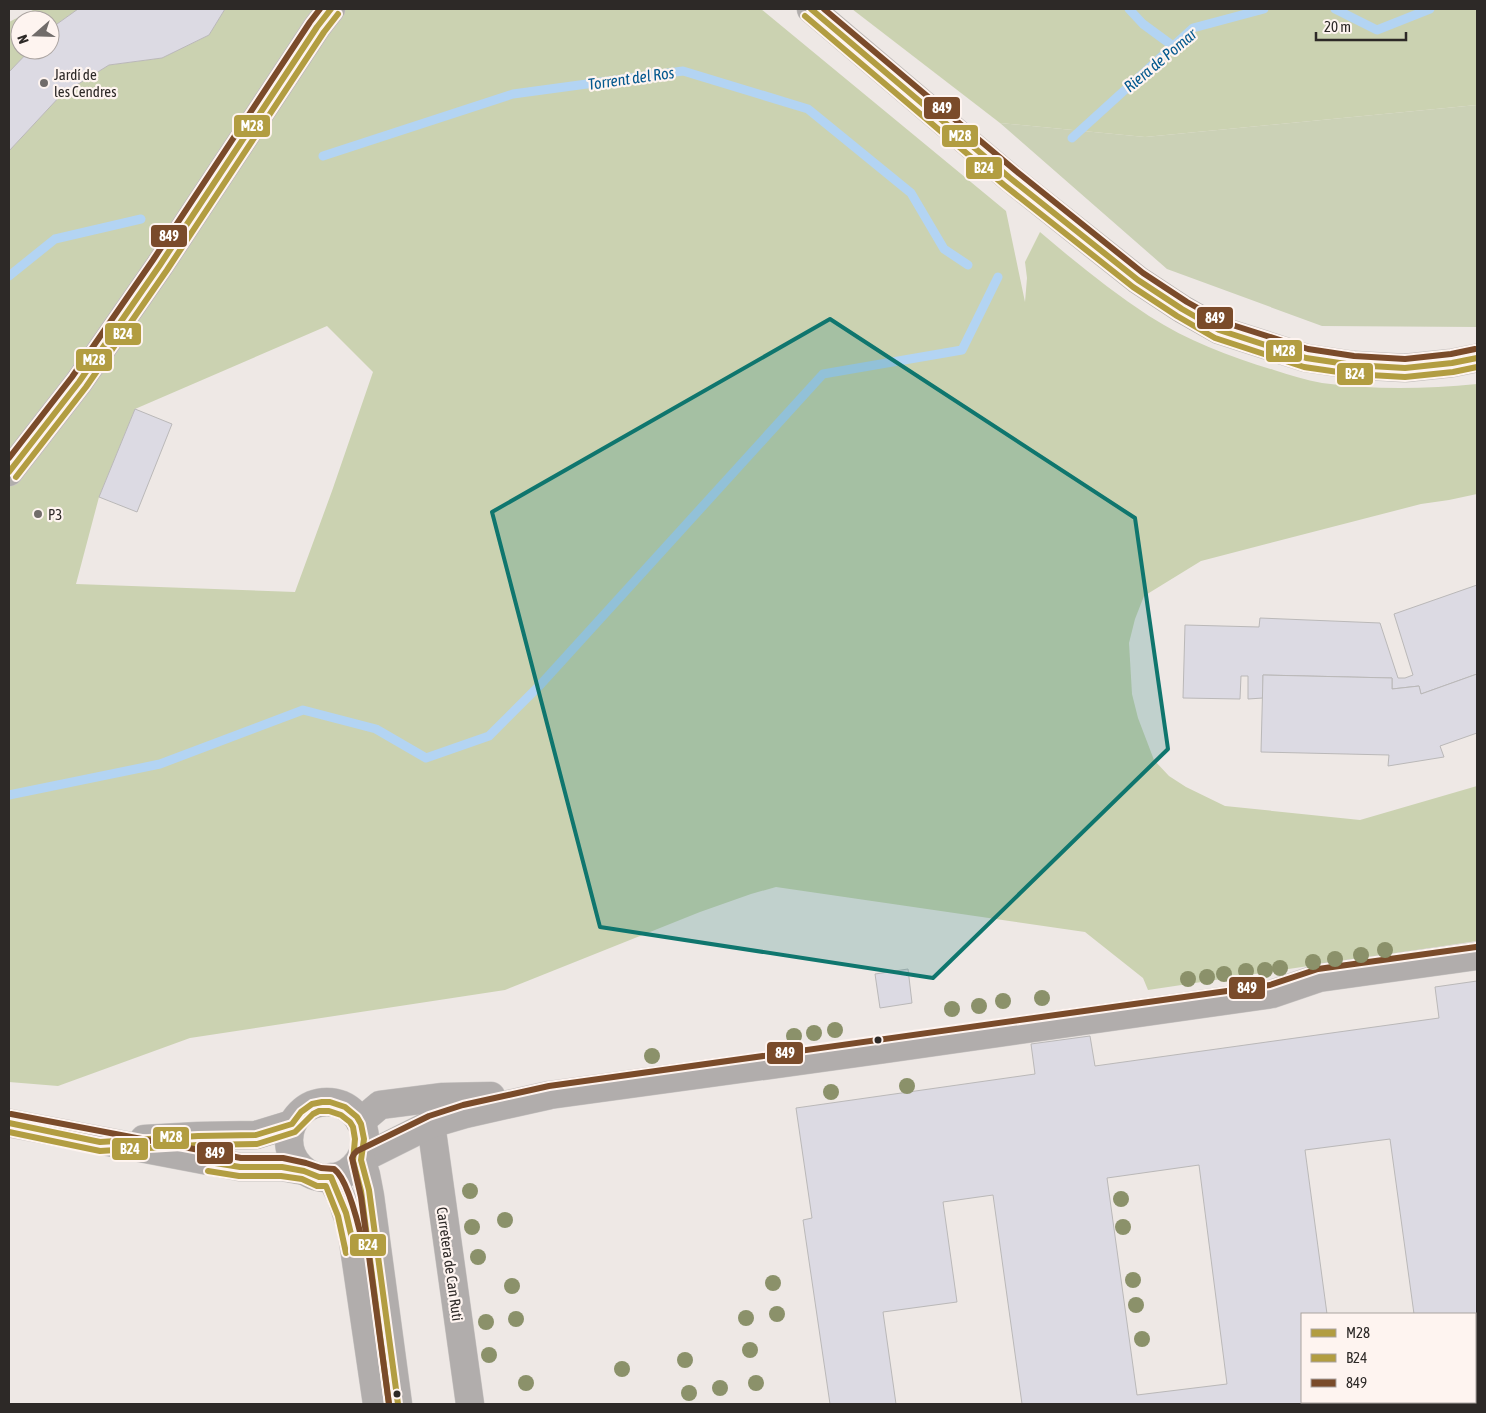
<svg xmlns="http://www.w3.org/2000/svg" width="1486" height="1413" font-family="'Asap Condensed',sans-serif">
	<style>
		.green { fill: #cbd1b6 }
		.forest { fill: #cbd2b1; fill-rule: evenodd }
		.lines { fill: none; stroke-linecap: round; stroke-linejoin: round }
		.stream { stroke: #b3d4f3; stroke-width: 9 }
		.building { fill: #dcdae3; stroke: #bab8b8; fill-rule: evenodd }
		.minor-casing { stroke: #cac6c4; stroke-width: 29 }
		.minor { stroke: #b1adac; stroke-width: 28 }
		.bus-1-casing { stroke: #fef4f0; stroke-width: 10 }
		.bus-2-casing { stroke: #fef4f0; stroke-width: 10 }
		.bus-3-casing { stroke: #fef4f0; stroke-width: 10 }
		.bus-1 { stroke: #b29d41; stroke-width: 6 }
		.bus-2 { stroke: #b29d41; stroke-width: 6 }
		.bus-3 { stroke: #7a4b2a; stroke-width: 6 }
		.tree { fill: #8b916a }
		.marked { fill: #0f766e; fill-opacity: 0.2; stroke: #0f766e; stroke-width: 4; stroke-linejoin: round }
		.poi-dot { fill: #716c6a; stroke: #fef4f0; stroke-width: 2 }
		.bus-dot { fill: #2d2927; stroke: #fef4f0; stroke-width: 2 }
		.labels { text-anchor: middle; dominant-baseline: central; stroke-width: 4.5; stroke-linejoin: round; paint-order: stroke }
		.poi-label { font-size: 15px; fill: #2d2927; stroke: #fef4f0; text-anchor: start }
		.street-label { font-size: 15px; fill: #2d2927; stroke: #fef4f0 }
		.water-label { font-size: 16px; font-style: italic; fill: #04588e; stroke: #fef4f0 }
		.line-badge { stroke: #fef4f0; stroke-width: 2 }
		.badge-label { font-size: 14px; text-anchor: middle; font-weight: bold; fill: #fff }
	</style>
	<rect width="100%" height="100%" fill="#eee8e5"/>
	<path class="green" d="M1477 105V327L1322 326 1167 269 1000 123 1145 137Z"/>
	<g class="forest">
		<path d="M35 9H78L50 29V20H20V50H30L9 72V22Z"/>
		<path d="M225 9H761L1006 211 1025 302 1027 278 1025 262 1040 232C1075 262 1111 291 1149 316 1188 341 1230 357 1274 370 1289 375 1306 380 1322 383 1374 390 1425 389 1477 384V494L1449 500 1421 504 1201 561 1144 596 1135 619 1129 643 1132 694 1138 718 1154 760 1169 776 1186 787 1225 806 1360 820 1477 786V941L1148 990 1143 978 1085 932 776 887 751 894 700 912 505 990 190 1038 58 1086 9 1082V151L62 94 109 65 162 58 209 35ZM327 326 373 372 332 491 295 592 76 584 99 497 135 409Z"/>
		<path d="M852 9H1477V105L1145 137 1000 123Z"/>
	</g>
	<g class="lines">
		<g class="stream">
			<path d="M1129 9 1143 24 1173 46"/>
			<path d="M1335 9 1377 30 1430 9"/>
			<path d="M1072 138 1193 28 1264 9"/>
			<path d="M323 156 513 94 683 71 808 109 911 193 944 249 968 265"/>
			<path d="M9 276 55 239 141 219"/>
			<path d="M9 795 160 764 303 710 376 729 426 758 489 736 541 684 823 374 962 350 998 277"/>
		</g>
	</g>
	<g class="building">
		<path d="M78 9H225L209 35 162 58 109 65 62 94 9 151V72L30 50H50V29Z"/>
		<path d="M135 409 172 424 137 512 99 497Z"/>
		<path d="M1477 585V674L1421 694 1419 686 1392 689V678L1263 675V698L1248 699V676H1241L1240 699 1183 698 1185 625 1259 627 1260 618 1380 623 1398 678H1405L1413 675 1394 614Z"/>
		<path d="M1477 674V733L1440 746 1444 757 1388 766 1389 755 1261 752 1263 675 1392 678V689L1419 686 1421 694Z"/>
		<path d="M908 969 912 1003 880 1008 875 974Z"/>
		<path d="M1477 981V1404H1022L993 1195 943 1202 957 1302 883 1312 896 1404H830L803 1220 812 1218 796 1108 1035 1074 1031 1044 1090 1036 1095 1066 1439 1018 1435 987ZM1390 1139 1414 1314H1475V1402H1302V1314H1327L1305 1150ZM1199 1165 1227 1384 1137 1395 1107 1178Z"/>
	</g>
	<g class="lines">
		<defs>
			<g id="minor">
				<path d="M811 9 1010 178 1138 280 1182 309 1219 330 1306 358 1353 365 1405 368 1452 363 1477 358"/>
				<path d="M9 472 79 382 160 265 317 27 331 9"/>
				<circle cx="327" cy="1140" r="38"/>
				<path d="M360 1122 380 1105 443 1097 491 1096"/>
				<path d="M9 1123 240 1167H282L304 1171"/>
				<path d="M431 1124 470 1404"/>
				<path d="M144 1139 198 1136 256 1135 292 1124"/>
				<path d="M361 1159 431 1124 465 1114 550 1095 879 1050 1272 994 1319 978 1477 956"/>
				<path d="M361 1159 366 1175 370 1196 398 1404"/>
				<path d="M331 1177 341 1197 351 1227 377 1404"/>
			</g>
		</defs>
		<use href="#minor" class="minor-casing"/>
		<use href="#minor" class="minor"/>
		<defs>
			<g id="bus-1">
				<path d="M811 9 1010 178 1138 280 1182 309 1219 330 1306 358 1353 365 1405 368 1452 363 1477 358"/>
				<path d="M9 472 79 382 160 265 317 27 331 9"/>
				<path d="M9 1123 100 1142 198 1136 256 1135 292 1124 301 1112 312 1104 322 1102H330L345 1107 357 1117 361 1124 364 1139 361 1160 369 1190 398 1404"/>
				<path d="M209 1162 240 1167H282L304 1171 319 1177H331L346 1213 355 1251"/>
			</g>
			<g id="bus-2">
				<path d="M805 16 1004 185 1133 287 1177 316 1215 338 1304 367 1352 374 1405 377 1453 372 1477 367"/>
				<path d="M16 477 86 387 167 270 324 32 338 14"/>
				<path d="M9 1132 100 1151 198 1145 257 1144 295 1132 313 1114 319 1111H329L341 1115 350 1122 353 1127 355 1139 353 1161 361 1191 389 1404"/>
				<path d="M208 1171 239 1176H281L302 1179 317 1186H326L338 1216 346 1253"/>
			</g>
			<g id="bus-3">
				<path d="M824 9 1016 171 1143 273 1187 302 1223 322 1308 349 1354 356 1405 359 1451 354 1475 349"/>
				<path d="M9 458 72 377 153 260 310 22 320 9"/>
				<path d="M11 1114 241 1158H283L306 1163 321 1168 334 1169C349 1180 360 1231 364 1249"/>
				<path d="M389 1404 361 1197 352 1158 354 1154 357 1151 429 1116 463 1105 549 1086 1270 985 1318 969 1476 947"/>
			</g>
		</defs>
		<use href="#bus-1" class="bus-1-casing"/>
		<use href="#bus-2" class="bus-2-casing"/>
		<use href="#bus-3" class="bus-3-casing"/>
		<use href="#bus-1" class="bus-1"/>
		<use href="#bus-2" class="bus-2"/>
		<use href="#bus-3" class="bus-3"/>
	</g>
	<g class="tree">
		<circle cx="1385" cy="950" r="8"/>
		<circle cx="1361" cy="955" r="8"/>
		<circle cx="1335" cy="959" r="8"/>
		<circle cx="1313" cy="962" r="8"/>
		<circle cx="1280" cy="968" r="8"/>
		<circle cx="1265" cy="970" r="8"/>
		<circle cx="1246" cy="971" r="8"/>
		<circle cx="1224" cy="974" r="8"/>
		<circle cx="1207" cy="977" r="8"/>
		<circle cx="1188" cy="979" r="8"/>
		<circle cx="1042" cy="998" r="8"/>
		<circle cx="1003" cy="1001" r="8"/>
		<circle cx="979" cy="1006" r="8"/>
		<circle cx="952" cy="1009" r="8"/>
		<circle cx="835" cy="1030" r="8"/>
		<circle cx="814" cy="1033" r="8"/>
		<circle cx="794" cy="1036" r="8"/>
		<circle cx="652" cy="1056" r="8"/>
		<circle cx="907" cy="1086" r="8"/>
		<circle cx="831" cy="1092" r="8"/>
		<circle cx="470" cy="1191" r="8"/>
		<circle cx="1121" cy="1199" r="8"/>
		<circle cx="505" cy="1220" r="8"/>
		<circle cx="472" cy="1227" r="8"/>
		<circle cx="1123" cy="1227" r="8"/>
		<circle cx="478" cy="1257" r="8"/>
		<circle cx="1133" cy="1280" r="8"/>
		<circle cx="773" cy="1283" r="8"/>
		<circle cx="512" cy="1286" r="8"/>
		<circle cx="1136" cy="1305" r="8"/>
		<circle cx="777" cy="1314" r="8"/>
		<circle cx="746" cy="1318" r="8"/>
		<circle cx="516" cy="1319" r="8"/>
		<circle cx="486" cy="1322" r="8"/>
		<circle cx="1142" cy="1339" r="8"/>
		<circle cx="750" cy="1350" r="8"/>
		<circle cx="489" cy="1355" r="8"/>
		<circle cx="685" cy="1360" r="8"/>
		<circle cx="622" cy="1369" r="8"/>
		<circle cx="526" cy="1383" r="8"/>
		<circle cx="756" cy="1383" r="8"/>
		<circle cx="720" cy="1388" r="8"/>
		<circle cx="689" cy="1393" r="8"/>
	</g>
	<path class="marked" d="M830 319 1135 518 1168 749 933 978 600 927 492 512Z"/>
	<g class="poi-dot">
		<circle cx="44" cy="83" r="5"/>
		<circle cx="38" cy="514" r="5"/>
	</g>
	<g class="bus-dot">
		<circle cx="878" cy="1040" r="4.5"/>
		<circle cx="397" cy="1394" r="4.5"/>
	</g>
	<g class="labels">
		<g class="poi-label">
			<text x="54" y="74">Jardí de<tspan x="54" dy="17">les Cendres</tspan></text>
			<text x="48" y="514">P3</text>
		</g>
		<g class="street-label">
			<text transform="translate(450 1264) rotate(82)">Carretera de Can Ruti</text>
		</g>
		<g class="water-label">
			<text transform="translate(1160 60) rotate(-40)">Riera de Pomar</text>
			<text transform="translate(631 78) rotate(-8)">Torrent del Ros</text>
		</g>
	</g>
	<g class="line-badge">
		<rect x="923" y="96" width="38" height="24" rx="5" fill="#7a4b2a"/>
		<rect x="233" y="114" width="38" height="24" rx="5" fill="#b29d41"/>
		<rect x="941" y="124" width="38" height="24" rx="5" fill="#b29d41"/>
		<rect x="965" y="156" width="38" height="24" rx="5" fill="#b29d41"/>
		<rect x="150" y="224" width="38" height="24" rx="5" fill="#7a4b2a"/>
		<rect x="1196" y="306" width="38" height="24" rx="5" fill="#7a4b2a"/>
		<rect x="104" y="322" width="38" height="24" rx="5" fill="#b29d41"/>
		<rect x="1265" y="339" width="38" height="24" rx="5" fill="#b29d41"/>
		<rect x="75" y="348" width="38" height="24" rx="5" fill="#b29d41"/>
		<rect x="1336" y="362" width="38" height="24" rx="5" fill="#b29d41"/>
		<rect x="1228" y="976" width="38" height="24" rx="5" fill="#7a4b2a"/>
		<rect x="766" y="1041" width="38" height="24" rx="5" fill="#7a4b2a"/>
		<rect x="152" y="1126" width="38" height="24" rx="5" fill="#b29d41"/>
		<rect x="111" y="1137" width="38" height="24" rx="5" fill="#b29d41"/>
		<rect x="196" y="1141" width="38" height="24" rx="5" fill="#7a4b2a"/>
		<rect x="349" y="1233" width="38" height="24" rx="5" fill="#b29d41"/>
	</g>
	<g class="badge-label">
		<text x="942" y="113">849</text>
		<text x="252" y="131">M28</text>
		<text x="960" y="141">M28</text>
		<text x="984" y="173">B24</text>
		<text x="169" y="241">849</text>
		<text x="1215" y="323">849</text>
		<text x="123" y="339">B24</text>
		<text x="1284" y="356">M28</text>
		<text x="94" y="365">M28</text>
		<text x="1355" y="379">B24</text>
		<text x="1247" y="993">849</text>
		<text x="785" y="1058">849</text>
		<text x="171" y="1142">M28</text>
		<text x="130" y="1154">B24</text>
		<text x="215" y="1158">849</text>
		<text x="368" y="1250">B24</text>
	</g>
	<rect width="1486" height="1413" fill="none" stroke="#2d2927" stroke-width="20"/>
	<rect x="1301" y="1313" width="175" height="90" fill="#fef4f0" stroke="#aaa3a0"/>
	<rect x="1311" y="1329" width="25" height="8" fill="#b29d41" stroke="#aaa3a0"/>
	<text x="1346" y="1338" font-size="15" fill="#2d2927">M28</text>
	<rect x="1311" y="1354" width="25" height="8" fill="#b29d41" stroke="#aaa3a0"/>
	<text x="1346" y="1363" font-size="15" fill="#2d2927">B24</text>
	<rect x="1311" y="1379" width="25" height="8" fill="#7a4b2a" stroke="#aaa3a0"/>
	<text x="1346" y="1388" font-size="15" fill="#2d2927">849</text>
	<g transform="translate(35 35) rotate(250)"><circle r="24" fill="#fef4f0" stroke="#aaa3a0"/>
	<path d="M0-4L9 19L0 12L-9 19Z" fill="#716c6a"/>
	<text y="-8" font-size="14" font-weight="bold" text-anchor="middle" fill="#2d2927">N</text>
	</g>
	<path d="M1316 32v8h90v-8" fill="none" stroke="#2d2927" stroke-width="2.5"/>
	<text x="1324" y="32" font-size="15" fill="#2d2927" stroke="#fef4f0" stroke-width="4" paint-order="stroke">20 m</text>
</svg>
